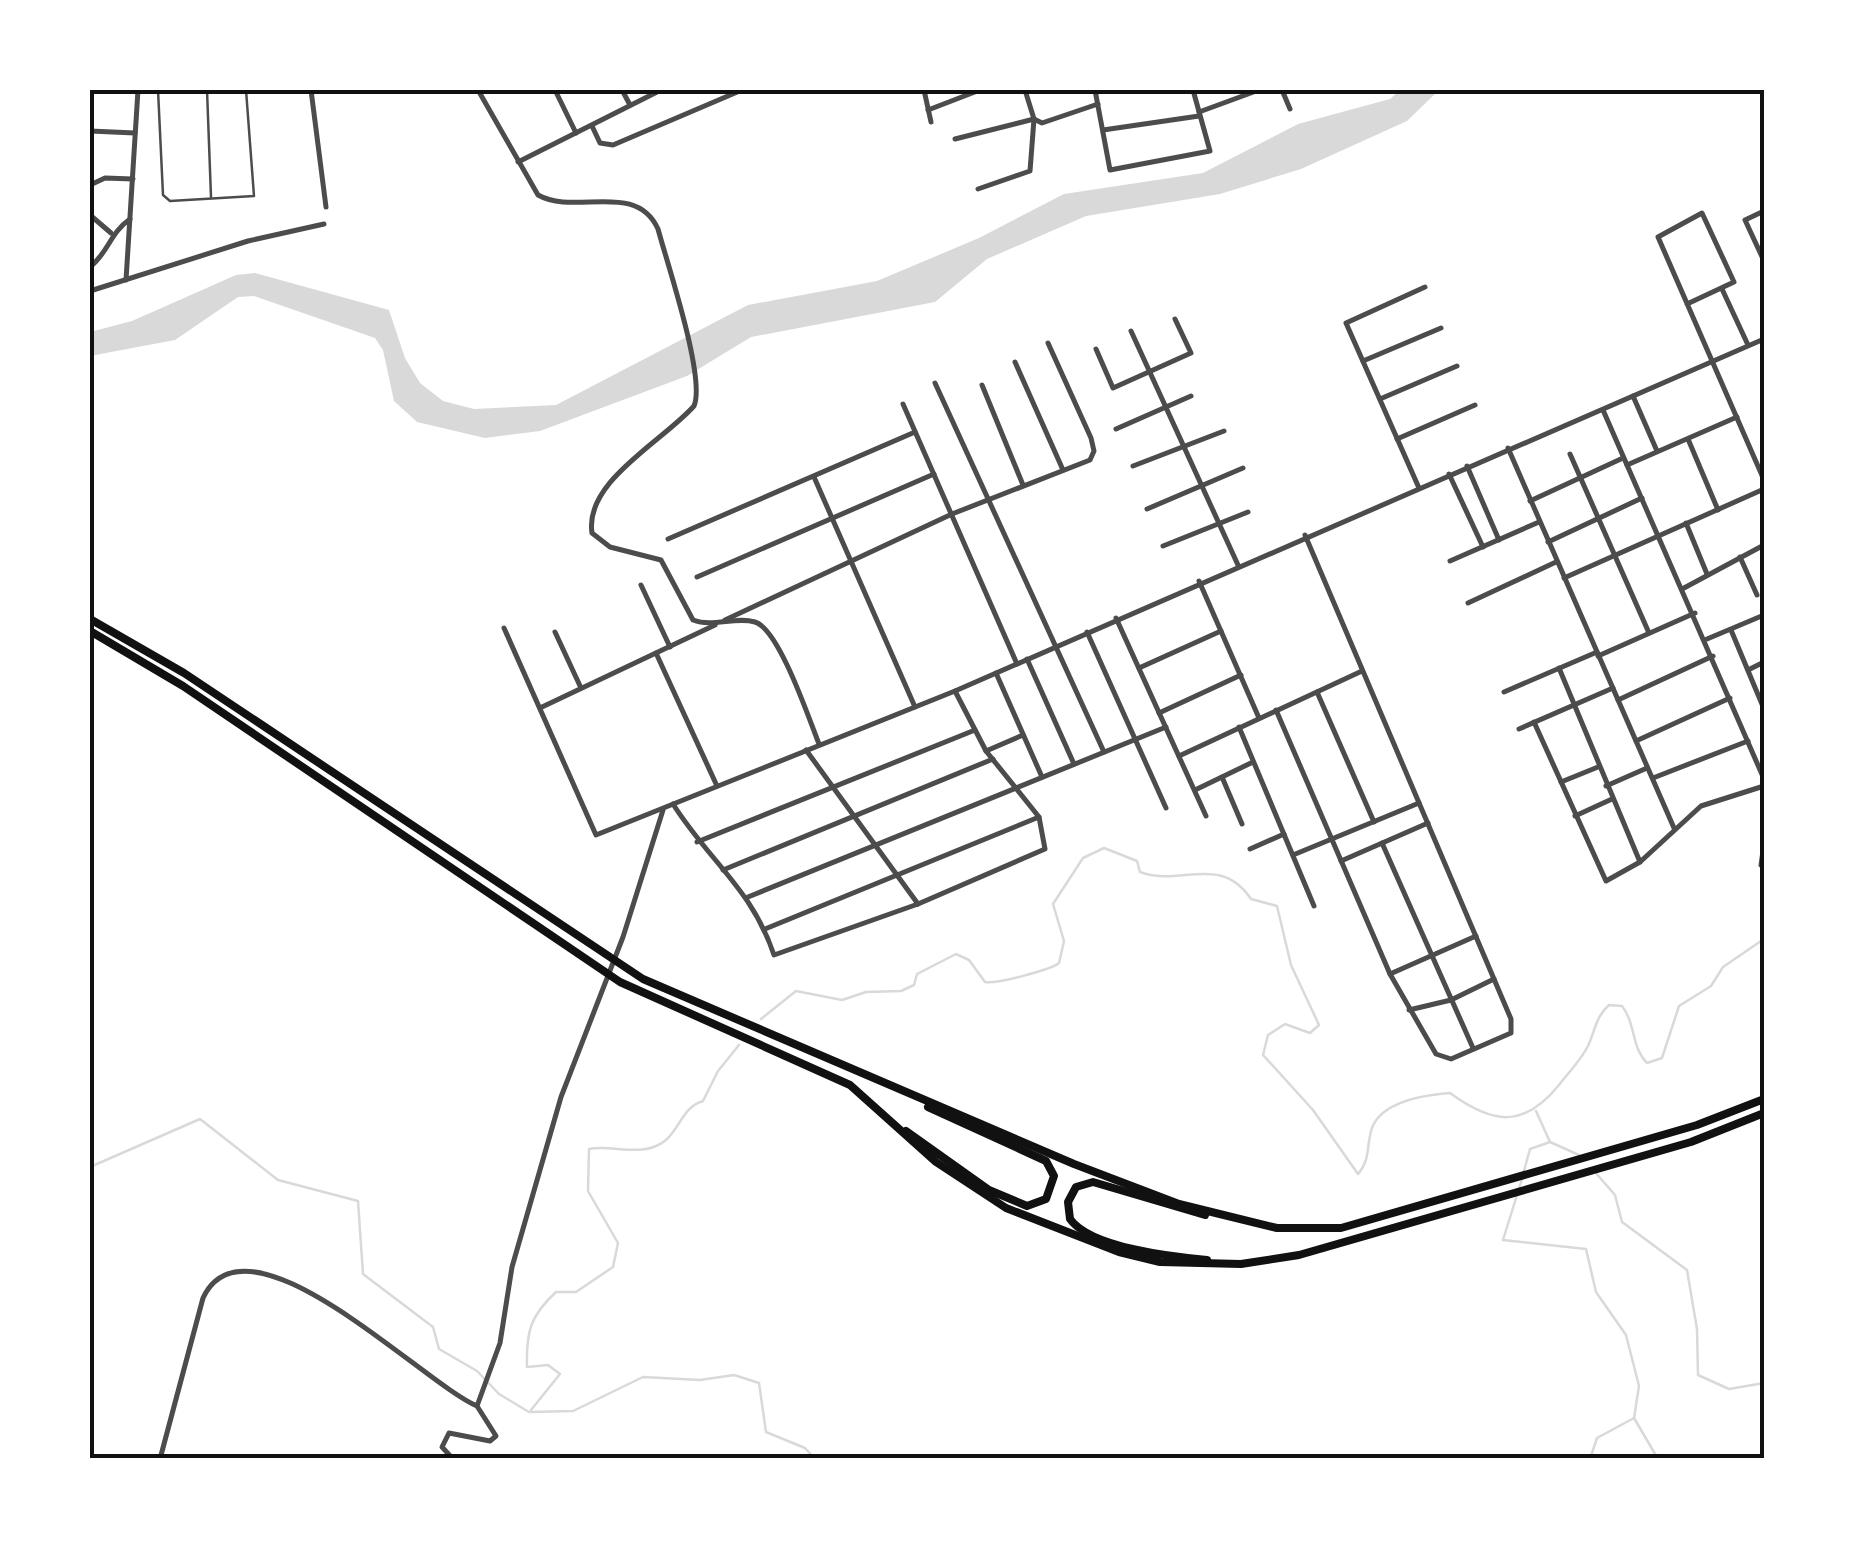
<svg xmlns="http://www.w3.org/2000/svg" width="1854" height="1549" font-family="'IBM Plex Sans',sans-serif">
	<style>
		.water { fill: #d9d9d9 }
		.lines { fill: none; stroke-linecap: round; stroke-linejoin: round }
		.stream { stroke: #d9d9d9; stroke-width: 2.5 }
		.service { stroke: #4c4c4c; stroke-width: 2.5 }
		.minor { stroke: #4c4c4c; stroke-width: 5 }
		.trunk { stroke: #111; stroke-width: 8 }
		.neatline { fill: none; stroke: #111; stroke-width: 4 }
	</style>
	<rect width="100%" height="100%" fill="#fff"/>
	<path class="water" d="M1400 90H1439L1407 121 1301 169 1220 194 1086 216 987 259 935 302 751 337 687 376 540 431 485 438 417 422 394 401 383 350 375 338 254 296 238 297 175 340 90 356V332L132 321 236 275 255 273 389 310 405 358 420 383 443 401 474 409 556 405 748 305 877 281 979 238 1064 194 1203 173 1298 124 1390 99Z"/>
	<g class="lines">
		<g class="stream">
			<path d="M761 1019 796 991 842 1000 866 992 901 991 914 985 917 974 956 954 969 960 985 982C997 984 1050 970 1059 963L1064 941 1053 904 1083 858 1104 848 1137 861 1140 872C1180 887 1220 853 1251 899L1277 906 1291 965 1319 1025 1310 1033 1285 1024 1268 1035 1263 1055 1313 1110 1358 1174C1371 1159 1366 1145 1372 1128 1382 1101 1425 1095 1450 1093 1494 1125 1524 1128 1559 1085 1569 1072 1581 1060 1588 1046 1595 1031 1596 1016 1609 1005L1622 1006C1636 1024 1631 1047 1647 1063L1662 1058 1679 1006 1711 986 1723 967 1764 939"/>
			<path d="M1536 1111 1550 1142 1579 1155"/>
			<path d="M90 1167 200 1119 278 1180 358 1201 363 1274 433 1327 439 1349 477 1371 499 1394 529 1412 573 1411 643 1377 700 1380 734 1375 759 1383 766 1432 805 1448 815 1459"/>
			<path d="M1524 1171 1530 1149 1550 1142"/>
			<path d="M1595 1172 1615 1195 1622 1222 1687 1270 1697 1329 1698 1375 1729 1389 1764 1383"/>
			<path d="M1522 1179 1503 1240 1586 1249 1596 1292 1626 1335 1639 1386 1634 1418 1597 1438 1590 1459"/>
			<path d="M531 1410 560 1374 548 1365 527 1367C526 1332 530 1316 556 1292H576L613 1267 618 1243 588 1191 589 1149C614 1144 643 1159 666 1140 681 1126 683 1107 703 1101L718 1071 739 1045"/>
			<path d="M1634 1418 1658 1459"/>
		</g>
		<g class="service">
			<path d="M158 90 163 195 170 201 254 196 246 90"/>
			<path d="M207 90 211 197"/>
		</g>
		<g class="minor">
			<path d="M311 90 326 207"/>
			<path d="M478 90 538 195C575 216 636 180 658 229 667 263 706 378 694 406 662 442 584 482 592 533L610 547 661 560 693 620C713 628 735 616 755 622 779 629 809 719 819 744"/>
			<path d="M555 90 576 133"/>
			<path d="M622 90 630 105"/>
			<path d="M924 90 931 122"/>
			<path d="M1095 90 1110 170 1210 151 1193 90"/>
			<path d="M1282 90 1290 109"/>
			<path d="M1096 92 1111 90"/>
			<path d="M928 110 980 90"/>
			<path d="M1199 112 1259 90"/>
			<path d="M592 126 600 143 613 145 742 90"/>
			<path d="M1103 130 1199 116"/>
			<path d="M90 131 135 133"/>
			<path d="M955 139 1034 119 1042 123 1098 104"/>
			<path d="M518 162 661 90"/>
			<path d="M90 185 105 178 133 179"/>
			<path d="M978 189 1030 171 1034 119 1025 90"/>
			<path d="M1764 211 1745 220 1764 261"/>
			<path d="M90 215 111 233"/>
			<path d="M90 267C108 253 110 233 130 219"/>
			<path d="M126 280 138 90"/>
			<path d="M1722 289 1748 345"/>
			<path d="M90 291 248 241 324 224"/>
			<path d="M1687 304 1734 282 1702 213 1658 237 1764 480"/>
			<path d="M1131 331 1238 565"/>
			<path d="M1096 349 1113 388 1191 353 1175 319"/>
			<path d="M1363 361 1441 328"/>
			<path d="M1015 362 1063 470"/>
			<path d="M935 383 1104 752"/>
			<path d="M982 385 1023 485"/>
			<path d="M1633 396 1657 451"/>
			<path d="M1380 399 1457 366"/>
			<path d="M903 404 1017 664"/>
			<path d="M1603 410 1764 779"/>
			<path d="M1116 429 1191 396"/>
			<path d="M1397 439 1475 405"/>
			<path d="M1688 439 1718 510"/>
			<path d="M1508 448 1674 828"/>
			<path d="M1570 454 1649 633"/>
			<path d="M1627 465 1737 417"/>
			<path d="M1133 466 1224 431"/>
			<path d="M1467 466 1499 540"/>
			<path d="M1449 474 1483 547"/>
			<path d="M814 477 915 707"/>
			<path d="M1419 488 1346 323 1425 287"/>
			<path d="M1530 501 1623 458"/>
			<path d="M1147 509 1243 468"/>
			<path d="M1686 523 1707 574"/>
			<path d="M668 539 915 432"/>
			<path d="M1548 542 1642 498"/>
			<path d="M1163 546 1248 512"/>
			<path d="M1740 557 1757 595"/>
			<path d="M1450 561 1539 522"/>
			<path d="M697 577 934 474"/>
			<path d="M1564 578 1764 489"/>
			<path d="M1199 581 1259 718"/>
			<path d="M641 585 670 647"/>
			<path d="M1684 588 1764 545"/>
			<path d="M1468 603 1556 562"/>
			<path d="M1116 618 1206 816"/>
			<path d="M725 620 952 514 1090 460 1094 451 1091 438 1048 343"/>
			<path d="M504 628 596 835 955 691 1764 339"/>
			<path d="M1731 630 1764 709"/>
			<path d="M555 632 581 688"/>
			<path d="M1087 632 1166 808"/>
			<path d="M1707 639 1764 615"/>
			<path d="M656 653 717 786"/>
			<path d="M1598 656 1695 613"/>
			<path d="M1027 659 1074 764"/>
			<path d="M1139 668 1221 631"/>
			<path d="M1559 668 1640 862"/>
			<path d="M1748 670 1764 662"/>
			<path d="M996 673 1042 777"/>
			<path d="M1317 692 1374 822"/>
			<path d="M1504 692 1597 652"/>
			<path d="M1618 700 1713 656"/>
			<path d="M542 707 715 625"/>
			<path d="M1276 710 1390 974 1436 1054 1451 1059 1511 1033V1019L1305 535"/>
			<path d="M1159 713 1241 675"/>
			<path d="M1534 722 1606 881 1640 862 1701 806 1764 786"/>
			<path d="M1239 727 1314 906"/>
			<path d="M1519 729 1613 688"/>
			<path d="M1636 741 1730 698"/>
			<path d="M806 750 918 904"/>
			<path d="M986 751 1023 735"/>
			<path d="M1179 756 1362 671"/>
			<path d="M1222 777 1242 824"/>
			<path d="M1653 778 1748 741"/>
			<path d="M1561 782 1598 767"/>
			<path d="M1606 786 1647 768"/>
			<path d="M1195 790 1253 762"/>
			<path d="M673 804C709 861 752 889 774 955L918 904 1045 849 1039 817 986 751 955 691"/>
			<path d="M1575 816 1612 799"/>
			<path d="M697 842 975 730"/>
			<path d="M1382 843 1473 1048"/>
			<path d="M1250 849 1284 834"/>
			<path d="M1293 855 1419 803"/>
			<path d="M1341 861 1428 823"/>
			<path d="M1761 865 1764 844"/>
			<path d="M723 870 993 759"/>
			<path d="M748 897 1166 727"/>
			<path d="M765 929 1039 817"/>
			<path d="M1390 974 1476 936"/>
			<path d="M1409 1010 1451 1000 1494 979"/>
			<path d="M160 1459 203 1298C247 1204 425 1385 477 1406L500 1343 512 1267 561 1097 623 937 663 810"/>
			<path d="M453 1459 442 1447 449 1433 490 1441 496 1436 477 1406"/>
		</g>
		<g class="trunk">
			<path d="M90 619 184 673 643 979 1074 1164 1179 1204 1277 1228H1341L1697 1125 1764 1099"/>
			<path d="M90 631 183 686 620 982 850 1085 936 1162 1006 1208 1119 1252 1160 1262 1241 1264 1299 1255 1691 1142 1764 1113"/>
			<path d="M906 1131 989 1190 1027 1206 1046 1199 1054 1176 1046 1161 928 1107"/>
			<path d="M1205 1215 1093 1182 1076 1187 1068 1202 1070 1219C1091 1248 1173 1257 1207 1260"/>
		</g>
	</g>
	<rect width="1854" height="1549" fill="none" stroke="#ffffff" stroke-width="185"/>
	<rect x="92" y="92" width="1670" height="1364" class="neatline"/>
</svg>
